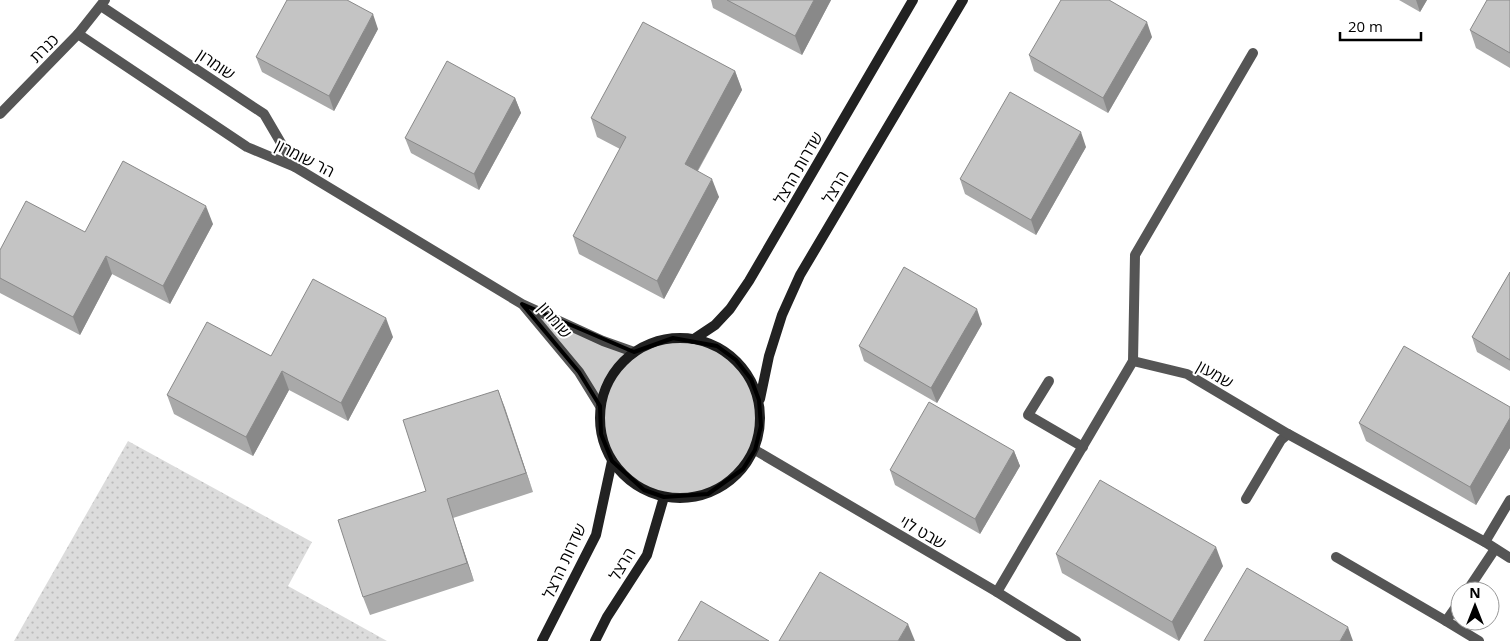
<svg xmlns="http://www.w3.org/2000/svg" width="1510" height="641" font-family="'Open Sans','Noto Sans Hebrew',sans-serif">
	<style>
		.park { fill: url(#park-dots) }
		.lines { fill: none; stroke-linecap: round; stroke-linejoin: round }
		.service { stroke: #555; stroke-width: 10 }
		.minor { stroke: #555; stroke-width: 10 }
		.tertiary { stroke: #555; stroke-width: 10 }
		.secondary { stroke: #222; stroke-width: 10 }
		.wall { fill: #a9a9a9 }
		.shaded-wall { fill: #898989 }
		.building { fill: #c4c4c4; stroke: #898989 }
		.marked { fill: #000; fill-opacity: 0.2; stroke: #000; stroke-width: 4; stroke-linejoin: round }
		.labels { text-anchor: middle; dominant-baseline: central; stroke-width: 4; stroke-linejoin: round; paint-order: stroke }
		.street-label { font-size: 16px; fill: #000; stroke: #fff }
	</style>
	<defs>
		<pattern id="park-dots" width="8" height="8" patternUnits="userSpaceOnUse" patternTransform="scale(1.25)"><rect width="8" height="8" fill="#dcdcdc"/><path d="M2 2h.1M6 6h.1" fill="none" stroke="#bbb" stroke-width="1.8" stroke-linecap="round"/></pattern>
	</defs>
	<rect width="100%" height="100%" fill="#fff"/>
	<path class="park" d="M128 441 312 542 288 586 387 641H14Z"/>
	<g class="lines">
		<g class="service">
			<path d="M1133 361 1135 255 1253 53"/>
			<path d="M1049 381 1028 415 1083 447"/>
			<path d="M1246 499 1281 440 1288 434"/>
			<path d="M1485 542 1510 500"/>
			<path d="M1336 557 1446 621"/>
			<path d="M1467 591 1495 549"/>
			<path d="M1460 601 1446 621 1479 641"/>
		</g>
		<path class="minor" d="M997 592 1133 361 1187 374 1288 434 1485 542 1510 558"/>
		<g class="tertiary">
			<path d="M101 6 264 114 295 167"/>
			<path d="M78 34 247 147 295 167 522 304 603 341 634 352"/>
			<path d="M0 114 78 34 105 0"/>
			<path d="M524 306 579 372 600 406"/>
			<path d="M755 450 997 592 1076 641"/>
		</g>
		<g class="secondary">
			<circle cx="680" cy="418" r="80"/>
			<path d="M694 339 715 325 730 309 749 281 913 0"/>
			<path d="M760 399 769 356 782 315 800 275 963 0"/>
			<path d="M542 641 596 535 612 461"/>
			<path d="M595 641 607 617 647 555 664 497"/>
		</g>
	</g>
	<g class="wall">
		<path d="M711 0H831L802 55 713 8Z"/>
		<path d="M1399 0H1427L1420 12Z"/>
		<path d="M1510 0V68L1476 48 1470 30Z"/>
		<path d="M378 29 334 111 262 72 256 57Z"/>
		<path d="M1152 37 1108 113 1034 71 1029 55Z"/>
		<path d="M735 71 742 90 698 171 719 197 664 299 579 254 573 236 620 149 597 137 591 118Z"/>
		<path d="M515 98 521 113 479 190 411 153 405 138Z"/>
		<path d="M1086 147 1036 235 965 194 960 179Z"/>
		<path d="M213 224 170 304 112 274 80 335 0 293V250L85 232Z"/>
		<path d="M1510 272V371L1477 352 1472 337Z"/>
		<path d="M982 324 937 403 864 361 859 346Z"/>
		<path d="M393 337 348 421 289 390 253 456 174 414 167 395 271 356Z"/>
		<path d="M498 390 533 492 453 518 474 581 370 615 363 597 426 491Z"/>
		<path d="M1510 407V448L1476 505 1366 441 1359 423Z"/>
		<path d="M1014 451 1020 466 980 534 895 485 890 470Z"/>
		<path d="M1056 554 1223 566 1179 641 1062 573Z"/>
	</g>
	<g class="shaded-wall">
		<path d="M814 0H831L802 55 795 36Z"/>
		<path d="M1416 0H1427L1420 12Z"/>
		<path d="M373 14 378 29 334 111 329 96Z"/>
		<path d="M1147 22 1152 37 1108 113 1103 98Z"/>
		<path d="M735 71 742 90 691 182 685 164Z"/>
		<path d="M515 98 521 113 479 190 474 174Z"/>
		<path d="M1081 132 1086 147 1036 235 1031 220Z"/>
		<path d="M712 179 719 197 664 299 657 281Z"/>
		<path d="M206 206 213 224 170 304 163 286Z"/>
		<path d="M106 256 112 274 80 335 73 317Z"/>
		<path d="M977 309 982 324 937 403 931 388Z"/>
		<path d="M386 318 393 337 348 421 341 403Z"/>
		<path d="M282 371 289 390 253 456 246 437Z"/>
		<path d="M498 390 505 408 533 492 526 473Z"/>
		<path d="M1510 418V448L1476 505 1470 487Z"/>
		<path d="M1014 451 1020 466 980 534 975 519Z"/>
		<path d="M447 499 453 518 474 581 467 563Z"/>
		<path d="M1216 547 1223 566 1179 641 1172 622Z"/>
		<path d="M908 624 915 641H898Z"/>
		<path d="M1348 627 1353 641H1340Z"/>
	</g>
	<g class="building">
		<path d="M287 0H347L373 14 329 96 256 57Z"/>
		<path d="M727 0H814L795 36Z"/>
		<path d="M1061 0H1109L1147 22 1103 98 1029 55Z"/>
		<path d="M1487 0H1510V53L1470 30Z"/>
		<path d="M643 22 735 71 685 164 712 179 657 281 573 236 626 137 591 118Z"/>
		<path d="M447 61 515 98 474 174 405 138Z"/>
		<path d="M1010 92 1081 132 1031 220 960 179Z"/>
		<path d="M123 161 206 206 163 286 106 256 73 317 0 278V250L26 201 85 232Z"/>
		<path d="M904 267 977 309 931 388 859 346Z"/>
		<path d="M1510 272V360L1472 337Z"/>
		<path d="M313 279 386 318 341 403 282 371 246 437 167 395 207 322 271 356Z"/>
		<path d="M1404 346 1510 407V418L1470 487 1359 423Z"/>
		<path d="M498 390 526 473 447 499 467 563 363 597 338 520 426 491 403 420Z"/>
		<path d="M929 402 1014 451 975 519 890 470Z"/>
		<path d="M1100 480 1216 547 1172 622 1056 554Z"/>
		<path d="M1247 568 1348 627 1340 641H1204Z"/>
		<path d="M820 572 908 624 898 641H779Z"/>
		<path d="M701 601 769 641H678Z"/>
	</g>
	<path class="marked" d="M522 304 634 352 673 338 717 346 736 360 751 379 759 400 761 426 755 450 743 469 708 494 664 497 644 490 612 461 601 434 600 406 579 372Z"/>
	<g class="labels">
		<g class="street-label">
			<text transform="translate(44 48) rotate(-45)">כנרת</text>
			<text transform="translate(216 64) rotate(34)">שומרון</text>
			<text transform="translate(305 158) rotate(27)">הר שומרון</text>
			<text transform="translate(798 168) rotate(-60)">שדרות הרצל</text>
			<text transform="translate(835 187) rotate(-59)">הרצל</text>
			<text transform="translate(555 320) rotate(50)">שומרון</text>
			<text transform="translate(1215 374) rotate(30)">שמעון</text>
			<text transform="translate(923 532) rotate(30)">שבט לוי</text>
			<text transform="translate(564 561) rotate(-65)">שדרות הרצל</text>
			<text transform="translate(622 564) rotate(-59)">הרצל</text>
		</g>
	</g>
	<g transform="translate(1475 606)"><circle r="24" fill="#ffffff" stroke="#999999"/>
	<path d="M0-4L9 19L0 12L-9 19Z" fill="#000000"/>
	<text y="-8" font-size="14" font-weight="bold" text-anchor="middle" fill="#000000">N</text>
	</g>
	<path d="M1340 32v8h81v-8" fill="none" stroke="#000000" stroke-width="2.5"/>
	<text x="1348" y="32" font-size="15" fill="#000000" stroke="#ffffff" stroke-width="4" paint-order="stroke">20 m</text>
</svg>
